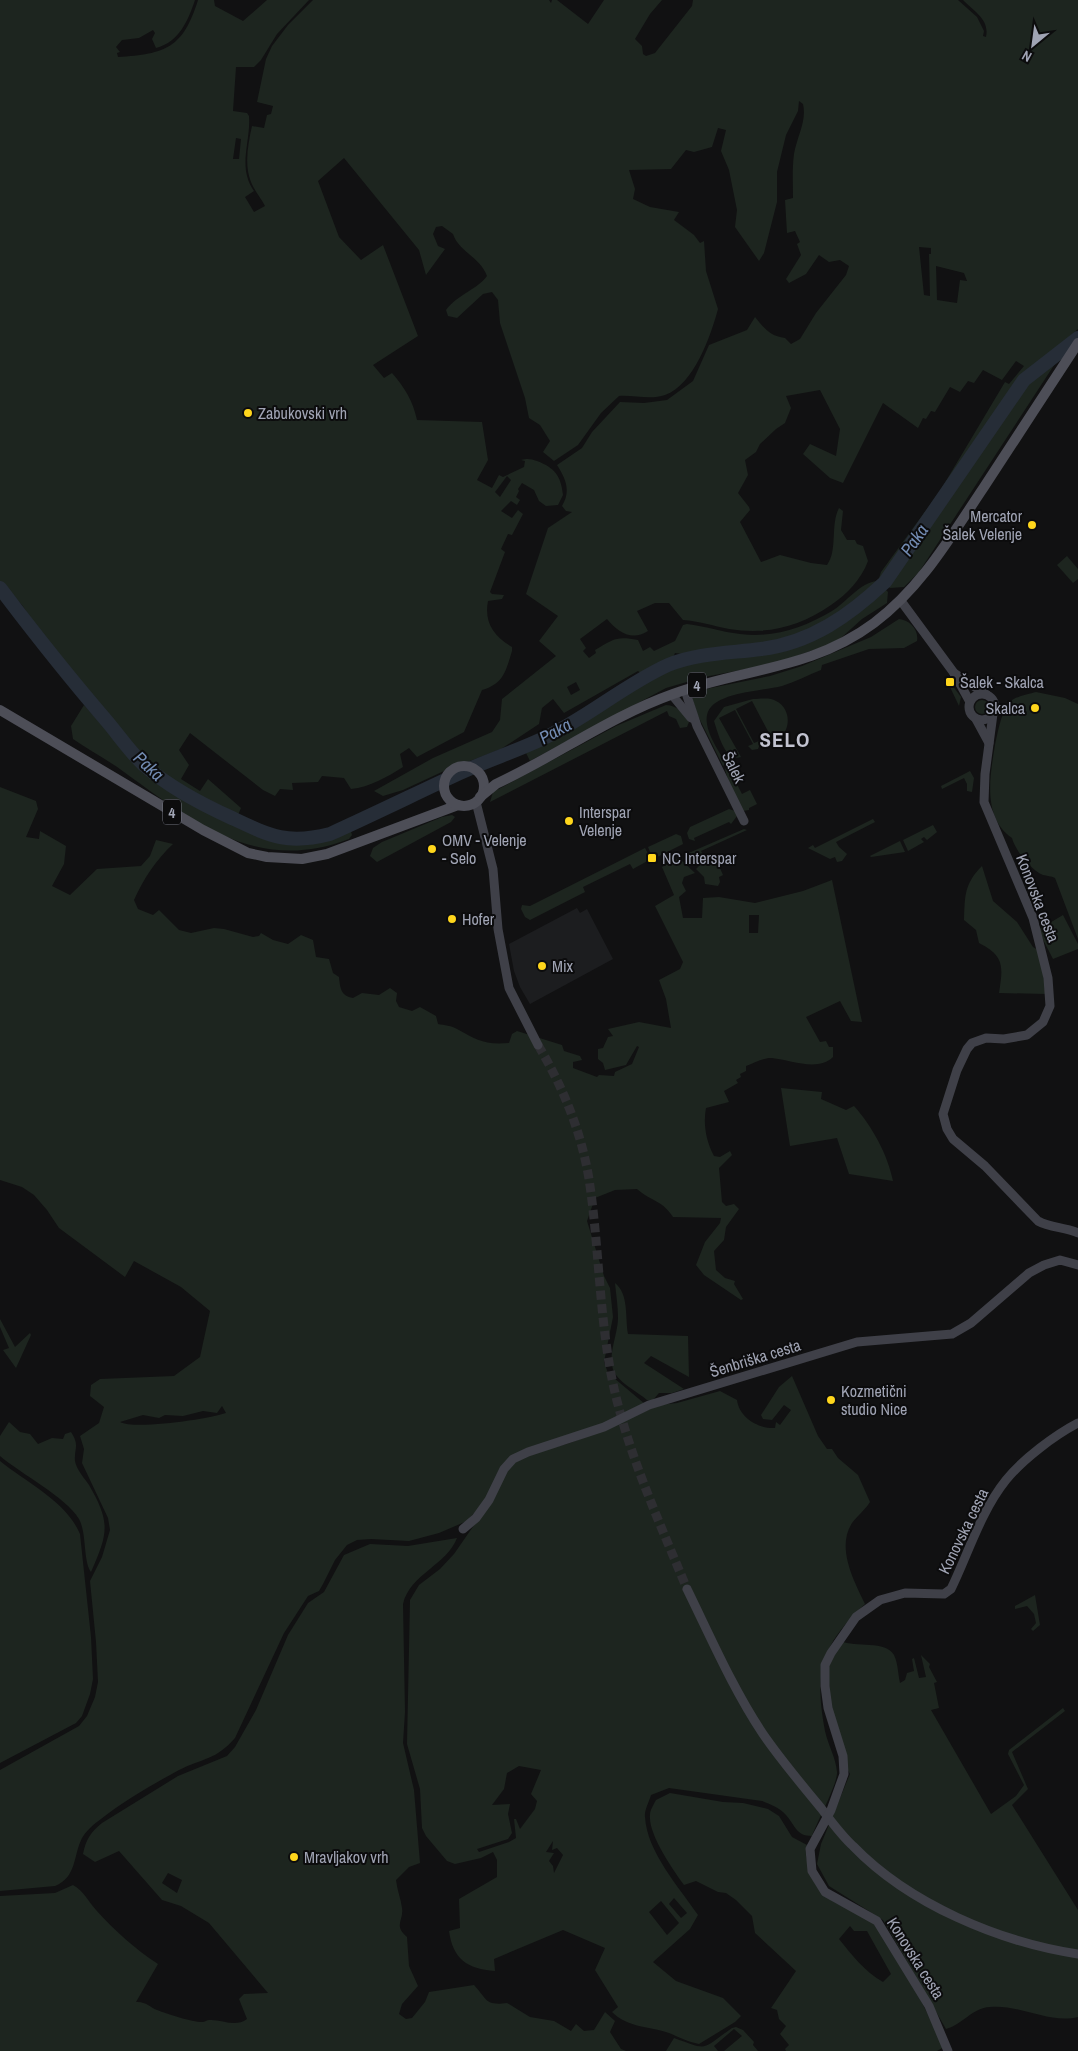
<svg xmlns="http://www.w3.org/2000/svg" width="1078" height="2051" font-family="'Archivo Narrow',sans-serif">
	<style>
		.built { fill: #1c1d1f }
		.green { fill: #1d251f; fill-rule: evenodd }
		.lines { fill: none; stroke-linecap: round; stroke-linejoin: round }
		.river { stroke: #262d37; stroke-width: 14 }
		.secondary-tunnel { stroke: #2e2e32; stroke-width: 9; stroke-dasharray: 9 4.5; stroke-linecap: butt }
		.secondary { stroke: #3f4048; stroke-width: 9 }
		.primary { stroke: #4d4e57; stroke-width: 10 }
		.poi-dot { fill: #ffd61c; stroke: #0c0c0d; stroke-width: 2 }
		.labels { text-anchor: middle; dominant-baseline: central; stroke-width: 4; stroke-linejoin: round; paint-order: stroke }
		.shield { fill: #0c0c0d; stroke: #747682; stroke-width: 1 }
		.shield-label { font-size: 15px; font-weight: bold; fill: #a0a4b4 }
		.poi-label { font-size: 16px; fill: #a0a4b4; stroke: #0c0c0d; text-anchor: start }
		.street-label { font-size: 16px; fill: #a0a4b4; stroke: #0c0c0d }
		.water-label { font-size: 18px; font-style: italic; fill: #738cb3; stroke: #0c0c0d }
		.district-label { font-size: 21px; font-weight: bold; letter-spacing: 1px; fill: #c2c3d0; stroke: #0c0c0d }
	</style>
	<rect width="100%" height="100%" fill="#111112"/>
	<path class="built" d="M577 908 580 913 587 909 613 959 530 1004 520 987 514 971 509 944Z"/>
	<g class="green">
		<path d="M0 0H195C188 21 179 42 156 48L152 39 155 33 153 30 139 38 122 40 116 47 120 52 117 53 118 57C166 54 183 48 198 0H214L215 6 243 21 267 0H309L277 34 261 60 254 67H236L233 111 247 113 249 116C251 142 237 167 254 191L245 197 254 212 265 206C261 198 254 190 251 182 244 165 248 144 252 126L264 128 267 115 271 114 273 106 257 102 266 59 272 46 288 25 313 0H549L551 3 552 0H557L588 24 604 0H662L650 14 635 39 642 46 643 54 646 56 655 53 692 6 693 0H958L977 17 984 31 983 36 986 37C990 19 973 11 963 0H1078V329L1026 375 1000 409 898 561 882 580 879 578 881 572 940 491 1005 382 1009 384 1024 366 1016 361 1002 380 983 370 974 383 968 381 960 392 950 387 935 412 931 411 926 419 923 418 918 428 883 403 843 483 830 478 803 454 810 444 836 456 840 429 820 390 786 396 791 408 785 423 776 429 760 444 756 452 745 460 748 475 738 493 749 507 750 510 740 522 761 562 780 555 811 563 827 565C838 550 830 525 839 508L843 511 841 530 847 540H855L857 544 863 546 868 561C861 580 847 594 831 605 799 627 767 635 729 629 713 626 699 621 683 620L669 603H655L637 611 648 631C631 642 617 631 607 619L580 639 586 648 583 651 589 658 596 653 595 650C614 639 616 636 638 640L643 651 650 647 654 651 675 641 683 625 687 624C705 626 722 632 740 634 775 638 803 628 832 611 847 602 859 583 877 581L879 583C849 615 809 639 766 646L764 643 716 651 712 649 689 655 675 653 671 662 643 675 638 671 564 713 553 699 542 708 539 724 501 749 444 771 403 790 383 796 374 791 433 758 492 732 500 720 502 699 556 656 539 641 558 616 526 594 548 528 572 512 566 511 562 506C571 491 566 479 557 465L582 448 592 432 620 402 644 403 667 400 693 381 709 345 747 330 755 317C765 329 770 336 785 338L791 344 800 339 816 313 846 275 849 266 840 260 829 262 819 255 806 274 789 283 786 279 801 255 797 244 800 242 795 231 787 233 785 200 793 198C793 184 792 169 794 154 797 136 807 121 803 104L799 101 798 111 786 135 777 172V202L764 253 759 261 735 227 737 210 729 170 721 151 726 130 718 128 712 147 694 152 686 150 671 169 629 170 635 189 633 199 650 207 679 212 674 220 694 235 700 243 704 241 706 271 718 309C711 335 694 385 665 395 651 400 634 395 619 396L601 413 578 445 554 461 543 452 550 441 540 425 529 418 525 398 500 323 498 300 492 292 483 294 457 318 448 316 446 310C458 294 478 289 487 276 480 257 459 252 453 234L442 226 436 227 433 234 438 246 445 249 426 275 419 250 344 158 318 181 339 237 361 260 383 245 418 336 373 365 384 378 392 373C405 388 413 401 417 420L482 422 488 460 477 480 492 488 499 475 503 477 524 467 525 461 521 460C528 458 531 459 537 461 555 468 561 476 563 495L558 505 546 506 539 501 534 490 522 483 518 489 519 491 516 497 520 500 517 505 511 501 501 511 512 518 518 510 523 514 512 535 508 534 501 549 505 552 490 592 492 594 504 595 502 599 488 601C484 622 493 636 512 647V651C506 670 504 684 482 690L464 732 417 757 409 748 400 754 403 767C387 777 370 787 351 789L344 778 322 776 318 782 292 783 293 790 280 789 275 796 263 790 190 733 179 750 189 765 181 779 200 791 208 779 241 808 238 815 281 832V835L243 820 193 795 134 751 73 679 22 605 0 581ZM236 138 241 139 239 159H233ZM919 247 931 248V254H929L930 296 924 295ZM936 266 964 273 967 281 960 280 957 303 937 300ZM507 476 511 480 500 497 495 492ZM576 682 580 690 571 695 567 687Z"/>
		<path d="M1062 353 919 572 904 587 890 588 887 585C909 557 931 527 949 497 981 445 1012 389 1062 353Z"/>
		<path d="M1067 556 1078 569V579L1073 583 1057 565Z"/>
		<path d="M884 588 888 592 887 603 862 619 841 638 828 645 773 664 704 677 666 688 530 761 526 753C576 729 618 689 669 669 701 656 737 656 770 650 814 643 852 618 884 588Z"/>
		<path d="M899 619C910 620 919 630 917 641L904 648 869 649 822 665 821 670C808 675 795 682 782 686 763 691 711 692 707 715 704 731 719 751 726 764L723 766 697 714 692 697 701 690 770 676 802 666 871 637Z"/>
		<path d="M952 685 961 697 959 706 950 687Z"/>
		<path d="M1036 692 1065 698 1078 704V939L1055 878C1051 876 1047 876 1043 875 1031 870 1015 850 1012 838 982 817 990 776 995 745 998 732 1001 711 1011 701 1017 696 1029 694 1036 692Z"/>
		<path d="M753 699C760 699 770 697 776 701 795 710 790 742 768 741L765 738 770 735 752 701 736 709 754 743 759 741 760 744 758 749 752 750 748 746 753 744 735 710 719 718 741 757C725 763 718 733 714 721L724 707Z"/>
		<circle cx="982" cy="707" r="7"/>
		<path d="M84 705 135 761 152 776 206 810 263 836 295 843 328 837 350 828 352 835 349 839C259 874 194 823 124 772 108 760 90 751 73 739L71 726Z"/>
		<path d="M666 705C678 706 683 712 689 722L687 727 680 728 676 719 669 716 667 711 490 802 493 792 616 726Z"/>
		<path d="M728 767 742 794 750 790 757 804 749 808V810L743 811 729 784 725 769Z"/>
		<path d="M970 771 974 778 972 792 967 791V784L964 778 942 789 941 786Z"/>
		<path d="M0 787 36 801 38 809 26 837 39 839 40 831 66 846 64 864 52 886 70 895 97 869 141 866 150 856 156 840 173 844C156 860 144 878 134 900L138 909 153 915 159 910 179 930 191 933 214 928 224 929 253 937 259 936 261 933 273 940 288 944 301 935 313 940 316 957 329 959 333 973 339 977C340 988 341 996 353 998L362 993 379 995 390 988 397 993 396 1001 399 1007 412 1011 420 1007 436 1016 438 1024C444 1025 452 1026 457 1029 477 1040 484 1045 509 1043L512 1034 517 1031 562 1045 564 1051 580 1056 582 1060 573 1062V1068L597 1077 599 1075 614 1076 615 1072 632 1064 639 1047 637 1046 626 1065 605 1070 603 1063 598 1059V1049L603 1048 608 1037 613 1036 608 1029 639 1022 671 1028 666 999 659 980 680 969 683 962 655 906 674 895 662 867 679 858 695 873 684 877 682 883 686 891 679 897 683 918H702L703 898 719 897 755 903 803 891 832 880 862 1022 851 1021 840 1001 806 1017 820 1042 826 1041 829 1047H833V1057C818 1072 791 1060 772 1058 765 1057 753 1063 746 1066V1071L740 1074 741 1077 736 1080 738 1083 724 1091 729 1102 706 1108C703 1124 706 1141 714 1156L720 1157 730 1151 732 1155 719 1168 722 1202 726 1206 734 1204 739 1209 726 1227 724 1240 714 1251 716 1270 725 1278 735 1281 734 1284 743 1299 741 1300 704 1275 696 1265 705 1242 720 1223 721 1218 673 1217C662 1200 652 1202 637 1189L615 1190 595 1198 587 1221 604 1276 610 1288 613 1317 604 1362 608 1373 645 1404 604 1426 515 1455 484 1502 467 1521 439 1533 409 1541 371 1539 357 1540 347 1545 335 1560 323 1584 319 1591 308 1596 284 1633 235 1738C216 1760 203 1758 179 1770 153 1784 124 1801 101 1819 94 1824 86 1831 82 1838 73 1856 77 1877 55 1886L0 1891V1770L79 1726 87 1716 95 1697 98 1682 96 1642 90 1581 102 1557 110 1530 108 1518 82 1463 84 1449 80 1436 99 1423 104 1407 90 1396 91 1385 100 1379 174 1376 200 1357 210 1311 181 1287 134 1261 125 1277 59 1228 47 1210 34 1195 22 1187 0 1180ZM749 915H759L758 933H749ZM222 1406 226 1413C209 1419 135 1430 120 1422L143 1415 159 1418 165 1415 183 1416 203 1411 217 1413Z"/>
		<path d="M729 809 735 811 737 816 731 824 729 822 694 838 695 841 689 839 687 833 690 827Z"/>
		<path d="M452 815 455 817 451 822 377 862 370 856 373 848 382 842 442 817Z"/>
		<path d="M873 819 875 822 836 842 839 847 847 854 842 861 837 862 835 857 830 859 808 848 813 845 815 848Z"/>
		<path d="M933 825 937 832 927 840 924 837 921 839 924 842 908 851 903 840Z"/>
		<path d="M744 829 747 830 701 851 709 864 719 866 723 875 719 877 720 882 718 886 705 884 704 877 696 869 701 864 696 854 688 858 684 855Z"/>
		<path d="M676 834 681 836 683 844 653 859 648 847Z"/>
		<path d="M900 841 905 852 871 857 870 856Z"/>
		<path d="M645 848 651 859 633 869 630 864 583 887 585 892 530 920 525 917 521 909 522 905 530 906Z"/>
		<path d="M982 866 993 901 1017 922 1033 947 1040 951 1046 994 999 993C1003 967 1005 956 979 943L976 930 964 920C965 896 964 884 982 866Z"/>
		<path d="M1063 915 1078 944V949L1053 959 1038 930Z"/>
		<path d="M781 1088 822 1092 821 1099 846 1110 854 1106C872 1126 888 1155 893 1181L849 1174 837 1138 790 1146Z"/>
		<path d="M615 1283C629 1294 625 1317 628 1334L688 1336 689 1377 651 1356 644 1363 684 1389 672 1393H659L652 1401 647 1400C638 1392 623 1385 616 1375 605 1359 618 1336 618 1318 618 1306 616 1294 615 1283Z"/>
		<path d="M0 1319 15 1347 30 1333 31 1335 16 1368 3 1350 9 1348 0 1327Z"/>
		<path d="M792 1376 818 1436 827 1449H832L838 1458 858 1475 870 1502C865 1510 857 1516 852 1523 836 1548 854 1581 865 1604 821 1645 814 1672 825 1731 828 1745 836 1758 837 1772 838 1783 817 1822 812 1836 796 1836 795 1825 786 1815 780 1808 770 1804 762 1801L669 1788 651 1795C649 1802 644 1811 645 1817 647 1852 679 1887 698 1915L690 1929 653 1962 676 1981 723 1998 741 2016 735 2022 699 2044C688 2042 679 2037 669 2033 649 2026 628 2028 612 2012L618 2007 595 1970 605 1948 563 1930 494 1959 495 1971C467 1969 453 1959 449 1931L460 1928 459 1899 497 1877V1860L493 1852 481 1858 455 1864 447 1861 426 1836 422 1828 420 1789 407 1744 410 1600 419 1585 440 1569 454 1554 488 1505 507 1470 515 1462 527 1454 567 1444 605 1430 659 1405 677 1403 720 1391 737 1400C739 1417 758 1429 775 1428L776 1422 780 1425 791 1410 784 1405 772 1420 763 1419 761 1415 779 1387ZM519 1766 541 1770 531 1794 537 1801 535 1809 520 1829 516 1819H514L516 1838 509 1842 479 1852 477 1849 508 1839 512 1833 508 1814 510 1804 492 1805 504 1789 507 1773ZM553 1841 552 1850 557 1848 563 1855 554 1873 553 1866 549 1861 554 1853 546 1852ZM674 1898 687 1913 681 1918 669 1904ZM661 1901 679 1923 667 1935 649 1912Z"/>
		<path d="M9 1422 20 1432 30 1434 38 1444 52 1438 63 1439 65 1434 71 1432C80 1446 74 1448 75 1461 76 1469 85 1479 89 1485 111 1523 108 1533 91 1572 83 1561 87 1534 79 1519 66 1497 21 1474 0 1456V1436Z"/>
		<path d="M0 1461C27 1483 66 1501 80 1534L91 1637 93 1679 90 1694 82 1716 76 1723 0 1763Z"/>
		<path d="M457 1538C447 1565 410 1574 403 1604L405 1712 403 1743 414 1790 420 1863 409 1867 396 1880C397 1890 401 1899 402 1908 404 1921 393 1925 407 1937L409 1966 418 1986 402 2004 399 2014 406 2019 412 2018 425 2002 429 1992 474 1985C487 1999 485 2006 507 2003L530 2017 554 2021 571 2031 576 2024 584 2031 594 2030 605 2012 615 2021 610 2032 621 2049 626 2051H0V1896L55 1893 73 1885C84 1891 88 1901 96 1910 115 1931 135 1949 158 1964L136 2002C145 2001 150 2007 157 2010 167 2014 192 2022 202 2022 205 2022 207 2020 209 2020 222 2019 235 2028 247 2019L239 1999 244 1994 268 1993 209 1923 181 1906 162 1900 119 1851 95 1862 83 1854C86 1839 91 1832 102 1823L178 1776 227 1756 235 1747 256 1710 288 1635 308 1603 324 1592 344 1555 370 1544 408 1546ZM168 1873 182 1880 177 1893 162 1883Z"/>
		<path d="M1035 1595 1040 1625 1033 1631 1031 1629 1036 1623 1034 1614 1027 1606 1015 1609V1606Z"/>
		<path d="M841 1641C855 1648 886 1640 894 1655 898 1663 898 1674 900 1683L905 1680 907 1673 914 1671 912 1659 914 1658 919 1678 926 1677 921 1655 930 1664 929 1667 937 1682 934 1683 939 1708 931 1710 991 1814 1016 1796 1024 1785 1008 1754 1009 1750 1063 1708 1065 1711 1012 1752 1028 1789 1012 1805 1078 1910V2017C1049 2024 1020 2004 990 2007 972 2008 962 2025 946 2029L883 1920 829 1886 817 1864 821 1844 850 1774 836 1748 827 1668Z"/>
		<path d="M670 1793 723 1802 743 1803 768 1809 779 1816 792 1837 807 1845C804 1853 807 1860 809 1868 817 1904 851 1909 881 1920L944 2047 937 2051H786L785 2049 789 2045 780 2034 786 2026 779 2019 777 2010 771 2008 796 1971 755 1933 752 1916 736 1900 726 1893 718 1892 696 1881 684 1885C673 1870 648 1834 650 1815 650 1810 654 1804 656 1800ZM850 1926 854 1931H867L891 1974 883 1982C864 1971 852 1955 839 1939Z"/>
		<path d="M736 2027 743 2030 754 2042 753 2045 758 2051H724L742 2036 734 2029 714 2046 718 2051H666L674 2038C710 2051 700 2050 732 2028Z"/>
	</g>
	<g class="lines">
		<path class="river" d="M0 588C34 633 68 676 105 719 118 734 130 752 144 765 170 788 201 804 232 818 270 836 287 845 330 834 374 814 417 793 460 773 488 760 517 751 544 738 587 718 624 685 668 665 696 653 731 653 761 649 811 643 850 615 885 582L1024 380 1078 338"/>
		<path class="secondary-tunnel" d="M538 1045C563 1087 581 1131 589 1179 599 1245 599 1313 612 1379 627 1452 659 1521 687 1589"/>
		<g class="secondary">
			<path d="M901 601 954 673 970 702"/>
			<path d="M954 673 987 695"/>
			<path d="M685 690 697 726 744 821"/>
			<circle cx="982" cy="707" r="13"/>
			<path d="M672 695 691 718"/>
			<path d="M993 714 985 774 984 802 1033 918 1048 978 1050 1006 1043 1022 1027 1035 1004 1039 986 1038 972 1043 967 1049 957 1070 943 1114 947 1129 953 1139 985 1166 1038 1221C1050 1228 1065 1227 1078 1233"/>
			<path d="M976 719 989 743"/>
			<path d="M476 802 493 869 498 929 509 988 538 1045"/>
			<path d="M463 1529 476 1518 489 1500 504 1469 513 1459 528 1452 604 1427 649 1405 857 1342 952 1334 971 1323 1029 1273 1044 1265 1060 1260 1078 1265"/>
			<path d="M687 1589C711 1638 733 1689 763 1734 781 1760 801 1784 821 1808 831 1821 841 1835 853 1846 909 1904 999 1942 1078 1954"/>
			<path d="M948 2051 929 2006 877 1921 825 1892 812 1871 810 1849 831 1810 844 1774 843 1756 828 1708 825 1686V1665L831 1653 856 1617 880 1600 905 1593 944 1594 951 1589C968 1554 981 1511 1006 1480 1023 1459 1055 1435 1078 1423"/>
		</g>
		<g class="primary">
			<path d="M0 710 203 830 248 853 267 857 302 859 327 854 458 805"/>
			<circle cx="464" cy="786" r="20"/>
			<path d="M480 797 496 784C556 756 611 716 673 694 744 668 811 670 874 623 922 587 951 536 984 487 1015 439 1047 391 1078 343"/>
		</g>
	</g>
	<g class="poi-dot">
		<circle cx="248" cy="413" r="5"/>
		<circle cx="1032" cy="525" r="5"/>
		<rect x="945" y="677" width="10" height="10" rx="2.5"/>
		<circle cx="1035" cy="708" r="5"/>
		<circle cx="569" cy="821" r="5"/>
		<circle cx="432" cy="849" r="5"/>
		<rect x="647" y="853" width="10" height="10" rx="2.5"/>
		<circle cx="452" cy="919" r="5"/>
		<circle cx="542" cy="966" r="5"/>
		<circle cx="831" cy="1400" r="5"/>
		<circle cx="294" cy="1857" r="5"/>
	</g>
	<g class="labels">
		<g class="shield">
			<rect x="688" y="672.5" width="18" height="25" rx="4"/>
			<rect x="163" y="799.5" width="18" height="25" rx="4"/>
		</g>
		<g class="shield-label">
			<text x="697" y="685">4</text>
			<text x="172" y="812">4</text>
		</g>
		<g class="poi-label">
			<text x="258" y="413">Zabukovski vrh</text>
			<text x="1022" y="516" text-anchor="end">Mercator<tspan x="1022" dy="18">Šalek Velenje</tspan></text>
			<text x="960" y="682">Šalek - Skalca</text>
			<text x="1025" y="708" text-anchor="end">Skalca</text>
			<text x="579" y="812">Interspar<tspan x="579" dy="18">Velenje</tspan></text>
			<text x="442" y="840">OMV - Velenje<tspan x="442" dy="18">- Selo</tspan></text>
			<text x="662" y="858">NC Interspar</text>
			<text x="462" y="919">Hofer</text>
			<text x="552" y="966">Mix</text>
			<text x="841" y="1391">Kozmetični<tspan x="841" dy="18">studio Nice</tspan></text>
			<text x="304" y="1857">Mravljakov vrh</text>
		</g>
		<g class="street-label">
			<text transform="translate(734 767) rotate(64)">Šalek</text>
			<text transform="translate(1038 898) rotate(69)">Konovska cesta</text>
			<text transform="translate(755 1358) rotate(-17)">Šenbriška cesta</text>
			<text transform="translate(963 1531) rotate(-64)">Konovska cesta</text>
			<text transform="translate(916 1958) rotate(58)">Konovska cesta</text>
		</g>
		<g class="water-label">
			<text transform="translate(914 540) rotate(-55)">Paka</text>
			<text transform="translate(555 731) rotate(-29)">Paka</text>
			<text transform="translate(149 766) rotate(43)">Paka</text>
		</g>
		<g class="district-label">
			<text x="785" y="739">SELO</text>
		</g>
	</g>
	<g transform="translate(1033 45) rotate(209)" stroke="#0c0c0d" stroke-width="4" paint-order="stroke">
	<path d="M0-4L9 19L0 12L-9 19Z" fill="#a0a4b4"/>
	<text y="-8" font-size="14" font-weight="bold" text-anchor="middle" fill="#a0a4b4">N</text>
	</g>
</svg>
